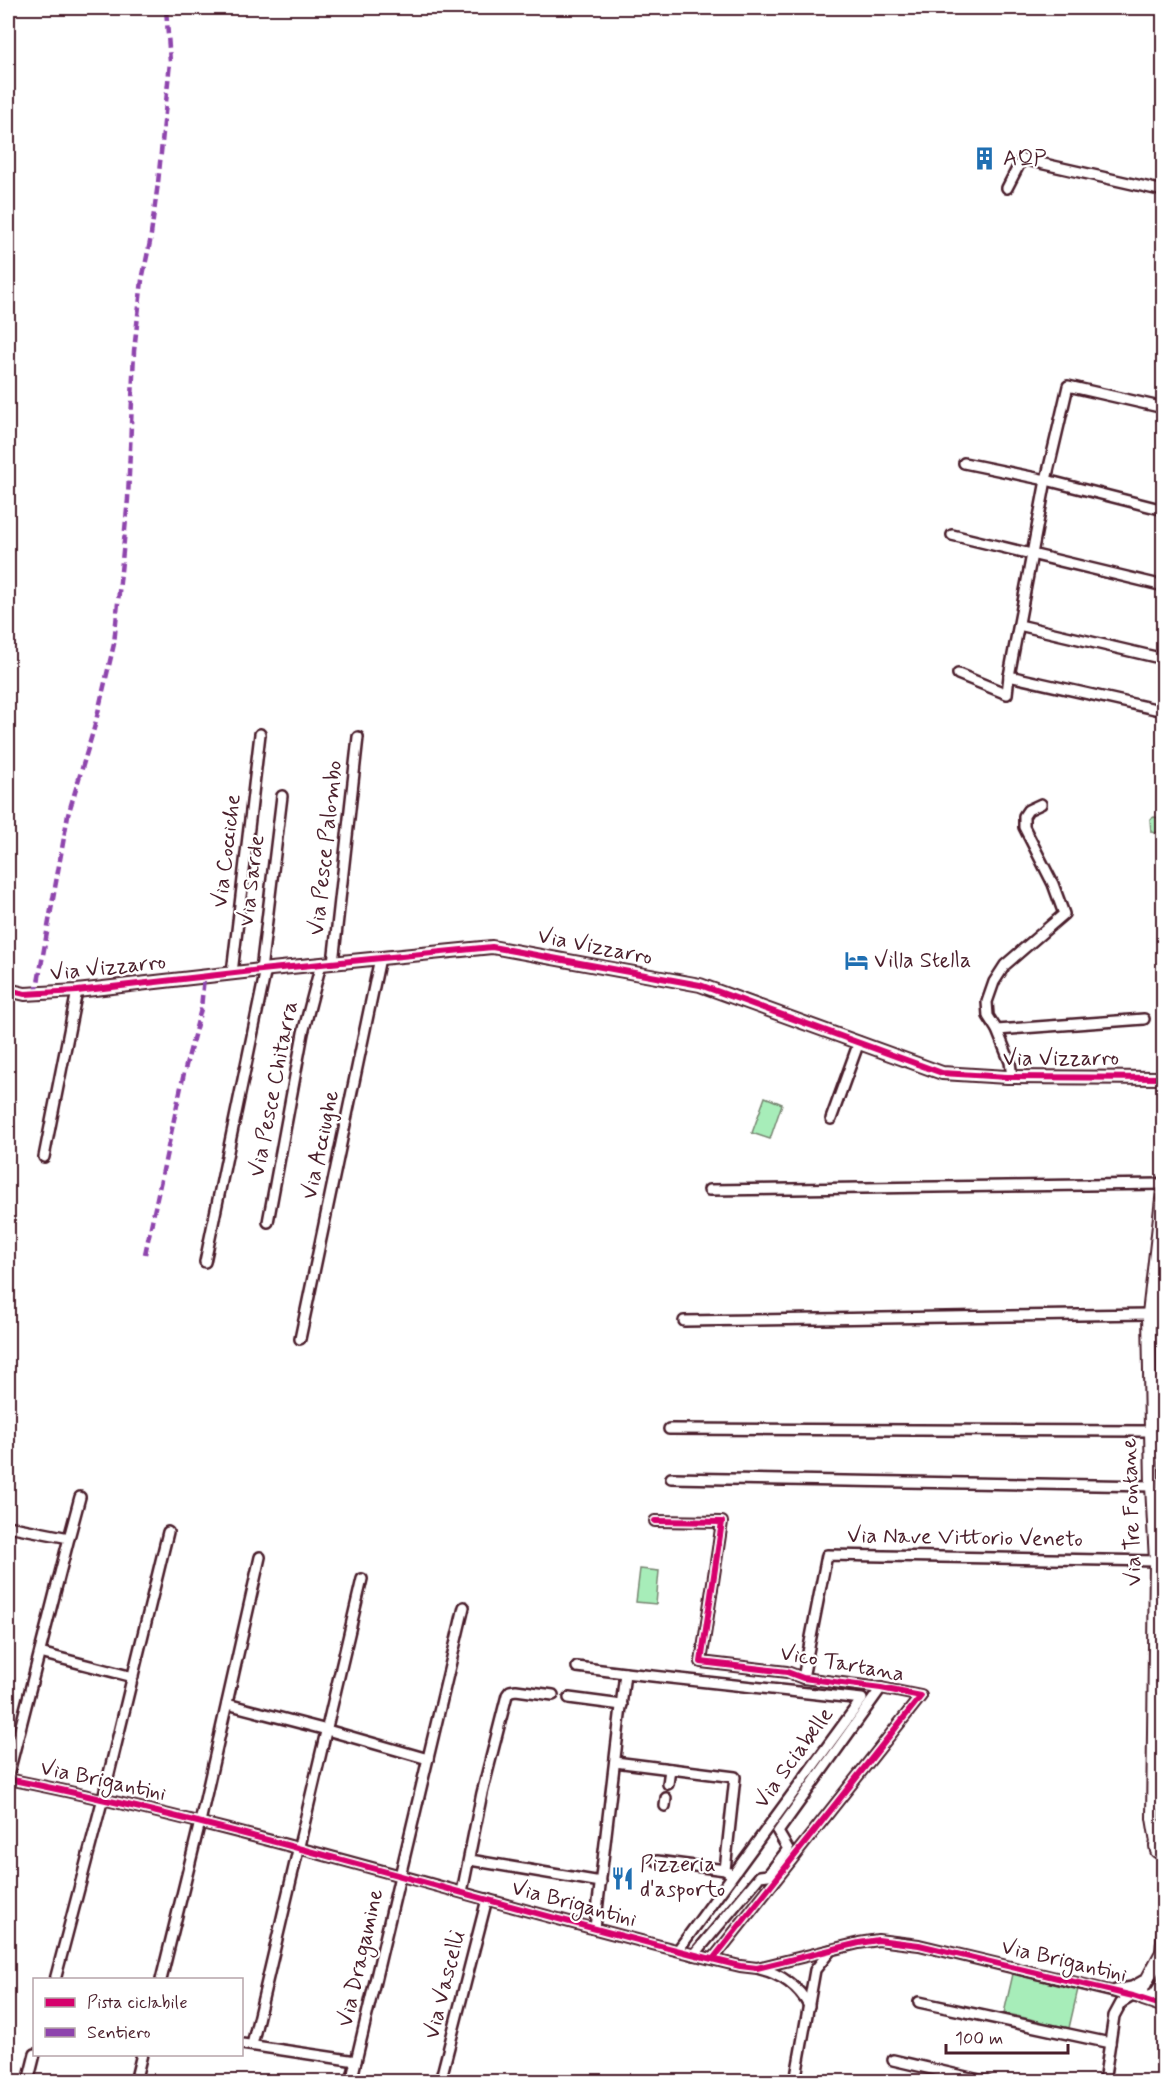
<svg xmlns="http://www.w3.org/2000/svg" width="1171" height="2089" font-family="Mynerve,sans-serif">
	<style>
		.green { fill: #a7edb9; stroke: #788672; stroke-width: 1.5 }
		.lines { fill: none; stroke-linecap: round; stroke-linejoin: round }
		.minor-casing { stroke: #4a1f2b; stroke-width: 14 }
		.tertiary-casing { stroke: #4a1f2b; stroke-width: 16 }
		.minor { stroke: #fff; stroke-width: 9 }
		.tertiary { stroke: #fff; stroke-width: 12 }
		.quiet { stroke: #8e44ad; stroke-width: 4.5; stroke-dasharray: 9 4.5; stroke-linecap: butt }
		.cycleway-casing { stroke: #fff; stroke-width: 10 }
		.cycleway { stroke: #d6006c; stroke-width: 6 }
		.labels { text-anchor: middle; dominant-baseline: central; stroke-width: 4.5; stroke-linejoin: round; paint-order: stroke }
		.poi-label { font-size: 22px; fill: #4a1f2b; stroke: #fff; text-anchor: start }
		.street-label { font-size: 22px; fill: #4a1f2b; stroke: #fff }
	</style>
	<rect width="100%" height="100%" fill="#fff"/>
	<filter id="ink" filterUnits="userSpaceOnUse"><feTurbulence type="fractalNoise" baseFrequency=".0167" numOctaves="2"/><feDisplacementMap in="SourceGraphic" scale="12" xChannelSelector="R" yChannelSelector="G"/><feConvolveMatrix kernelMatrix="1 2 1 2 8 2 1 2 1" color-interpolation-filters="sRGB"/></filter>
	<g filter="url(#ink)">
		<g class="green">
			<path d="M1154 817 1160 818 1163 821V835L1159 831 1155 833 1151 832 1150 819Z"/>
			<path d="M765 1097 782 1104 770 1139 752 1133Z"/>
			<path d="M640 1569 659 1571 656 1604 636 1602Z"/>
			<path d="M1013 1974 1078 1989 1069 2028 1004 2013Z"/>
		</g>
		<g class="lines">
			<defs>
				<g id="minor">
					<path d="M1007 188 1022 159 1164 191"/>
					<path d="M964 463 1046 480 1164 510"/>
					<path d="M952 535 1164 586"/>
					<path d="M1019 625 1164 659"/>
					<path d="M958 674 1007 694 1009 676 1164 711"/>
					<path d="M1009 676 1046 480 1068 386 1164 408"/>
					<path d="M333 963 358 737"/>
					<path d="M261 970 282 796"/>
					<path d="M232 973 260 734"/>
					<path d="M997 1030 1144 1019"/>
					<path d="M1012 1077 1010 1062 997 1030 988 1016 987 1002 994 982 1005 965 1064 914 1053 884 1024 827V816L1028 810 1041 804"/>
					<path d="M831 1119 859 1042"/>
					<path d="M44 1157 77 991"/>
					<path d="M709 1190 1163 1184"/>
					<path d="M268 1222 303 1033 321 964"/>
					<path d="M205 1262 266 969"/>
					<path d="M684 1321 1149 1314"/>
					<path d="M300 1339 380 958"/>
					<path d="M669 1429 1150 1431"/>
					<path d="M671 1478 1152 1486"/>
					<path d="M655 1521 722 1522 701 1662 787 1672 803 1678 881 1688 921 1696 713 1959"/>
					<path d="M8 1526 69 1538 8 1776"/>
					<path d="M69 1538 80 1497"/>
					<path d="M40 1653 133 1677"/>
					<path d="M577 1667 625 1673"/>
					<path d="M803 1678 827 1555 1156 1561"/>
					<path d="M569 1698 622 1705"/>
					<path d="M227 1704 327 1730 428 1759"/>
					<path d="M615 1762 735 1777 725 1870 732 1875"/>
					<path d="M8 1779C255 1828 495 1907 740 1966L757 1968 859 1943 878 1940 919 1945 1143 1999 1154 1994 1163 1981"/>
					<path d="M668 1784 670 1769"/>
					<path d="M665 1806 666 1798"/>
					<path d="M470 1860 601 1882"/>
					<path d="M657 1861 725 1870"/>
					<path d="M462 1892 482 1793 507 1695 510 1691 516 1690 553 1695"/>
					<path d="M595 1928 625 1673 862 1699 678 1950"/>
					<path d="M694 1955 760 1876 768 1875 788 1849 778 1832 881 1688"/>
					<path d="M760 1969C781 1974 799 1987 809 2006"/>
					<path d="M55 1980 103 1798 168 1532"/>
					<path d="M161 1980 200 1822 260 1557"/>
					<path d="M1116 1990 1132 1987 1148 1978"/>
					<path d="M919 2002 1110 2043"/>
					<path d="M242 2044 356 2061"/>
					<path d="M252 2045 362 1579"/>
					<path d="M893 2060 988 2082"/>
					<path d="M28 2082 35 2054"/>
					<path d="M135 2082 142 2054"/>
					<path d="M351 2082 464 1607"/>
					<path d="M440 2082 487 1899"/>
					<path d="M795 2082 815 1970 831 1950"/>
					<path d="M1104 2082 1114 2016 1121 2003 1136 1994"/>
				</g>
				<g id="tertiary">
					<path d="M8 990 25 994 77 991 261 970 492 947 700 985 942 1073 1007 1077 1164 1078"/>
					<path d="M1162 1840 1157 1842 1156 1846 1157 1851 1164 1855"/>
					<path d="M1157 1842 1153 1818 1156 1561 1152 1486 1149 1314 1164 1181"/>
					<path d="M1164 1929 1162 1952 1164 1983"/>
					<path d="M1162 1952 1142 1989 1143 1999 1164 2006"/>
				</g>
			</defs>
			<use href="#minor" class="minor-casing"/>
			<use href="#tertiary" class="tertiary-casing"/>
			<use href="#minor" class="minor"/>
			<use href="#tertiary" class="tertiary"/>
			<g class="quiet">
				<path d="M36 994 68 815 95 725 114 644 128 499 134 351 142 280 150 242 158 183 170 62 166 8"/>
				<path d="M145 1254 184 1073 201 1009 204 976"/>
			</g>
			<defs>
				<g id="cycleway">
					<path d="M8 990 25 994 77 991 261 970 492 947 700 985 942 1073 1007 1077 1164 1078"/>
					<path d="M655 1521 722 1522 701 1662 787 1672 803 1678 881 1688 921 1696 713 1959"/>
					<path d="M8 1779C255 1828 495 1907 740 1966L757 1968 859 1943 878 1940 919 1945 1133 1996 1164 2006"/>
				</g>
			</defs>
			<use href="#cycleway" class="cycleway-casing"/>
			<use href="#cycleway" class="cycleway"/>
		</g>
	</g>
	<defs>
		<symbol id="building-bare" viewBox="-9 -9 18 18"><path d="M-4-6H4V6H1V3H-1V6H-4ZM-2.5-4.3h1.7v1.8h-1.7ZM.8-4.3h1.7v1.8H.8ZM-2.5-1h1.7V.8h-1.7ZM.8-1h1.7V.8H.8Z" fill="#1f6fb2" stroke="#fff" stroke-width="2.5" paint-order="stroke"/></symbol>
		<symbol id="hotel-bare" viewBox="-9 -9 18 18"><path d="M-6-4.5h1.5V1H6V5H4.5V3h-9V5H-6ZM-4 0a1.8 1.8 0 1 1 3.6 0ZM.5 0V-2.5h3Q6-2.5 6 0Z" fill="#1f6fb2" stroke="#fff" stroke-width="2.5" paint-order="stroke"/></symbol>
		<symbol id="restaurant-bare" viewBox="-9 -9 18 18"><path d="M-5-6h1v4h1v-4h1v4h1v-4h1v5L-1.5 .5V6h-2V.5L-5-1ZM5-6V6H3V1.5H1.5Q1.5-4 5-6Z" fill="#1f6fb2" stroke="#fff" stroke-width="2.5" paint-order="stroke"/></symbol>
	</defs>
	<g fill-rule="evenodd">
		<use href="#building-bare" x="968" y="142" width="33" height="33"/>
		<use href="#hotel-bare" x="840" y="944" width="33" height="33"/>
		<use href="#restaurant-bare" x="606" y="1862" width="33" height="33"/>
	</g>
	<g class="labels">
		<g class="poi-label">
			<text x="1003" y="159">AQP</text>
			<text x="874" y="961">Villa Stella</text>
			<text x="640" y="1865">Pizzeria<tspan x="640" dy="25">d'asporto</tspan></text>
		</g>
		<g class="street-label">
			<text transform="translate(326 848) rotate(-84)">Via Pesce Palombo</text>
			<text transform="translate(227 851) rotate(-83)">Via Cocciche</text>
			<text transform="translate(252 881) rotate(-83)">Via Sarde</text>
			<text transform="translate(595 947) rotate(11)">Via Vizzarro</text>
			<text transform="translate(108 968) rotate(-6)">Via Vizzarro</text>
			<text x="1061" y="1059">Via Vizzarro</text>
			<text transform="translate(274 1089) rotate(-79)">Via Pesce Chitarra</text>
			<text transform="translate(321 1145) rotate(-78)">Via Acciughe</text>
			<text transform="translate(1132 1512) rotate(-92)">Via Tre Fontane</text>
			<text transform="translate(965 1538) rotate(1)">Via Nave Vittorio Veneto</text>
			<text transform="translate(842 1664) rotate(10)">Vico Tartana</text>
			<text transform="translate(794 1758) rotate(-54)">Via Sciabelle</text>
			<text transform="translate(103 1781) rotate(12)">Via Brigantini</text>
			<text transform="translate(574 1904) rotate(15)">Via Brigantini</text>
			<text transform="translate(361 1958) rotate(-77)">Via Dragamine</text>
			<text transform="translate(1064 1961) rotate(13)">Via Brigantini</text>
			<text transform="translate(445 1985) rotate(-76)">Via Vascelli</text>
		</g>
	</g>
	<rect width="1171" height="2089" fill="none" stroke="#fff" stroke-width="30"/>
	<rect x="15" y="15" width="1141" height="2059" fill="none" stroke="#4a1f2b" stroke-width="2" filter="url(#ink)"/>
	<rect x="33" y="1978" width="210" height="78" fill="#ffffff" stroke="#b7a5aa" stroke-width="1.5"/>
	<rect x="45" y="1998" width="30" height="9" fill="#d6006c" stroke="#b7a5aa" stroke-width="1.5"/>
	<text x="87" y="2008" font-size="18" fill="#4a1f2b">Pista ciclabile</text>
	<rect x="45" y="2028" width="30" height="9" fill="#8e44ad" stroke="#b7a5aa" stroke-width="1.5"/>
	<text x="87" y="2038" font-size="18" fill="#4a1f2b">Sentiero</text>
	<path d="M946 2044v9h122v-9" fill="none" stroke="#4a1f2b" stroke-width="3"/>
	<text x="955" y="2044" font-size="18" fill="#4a1f2b" stroke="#ffffff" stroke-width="4.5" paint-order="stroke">100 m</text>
</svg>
